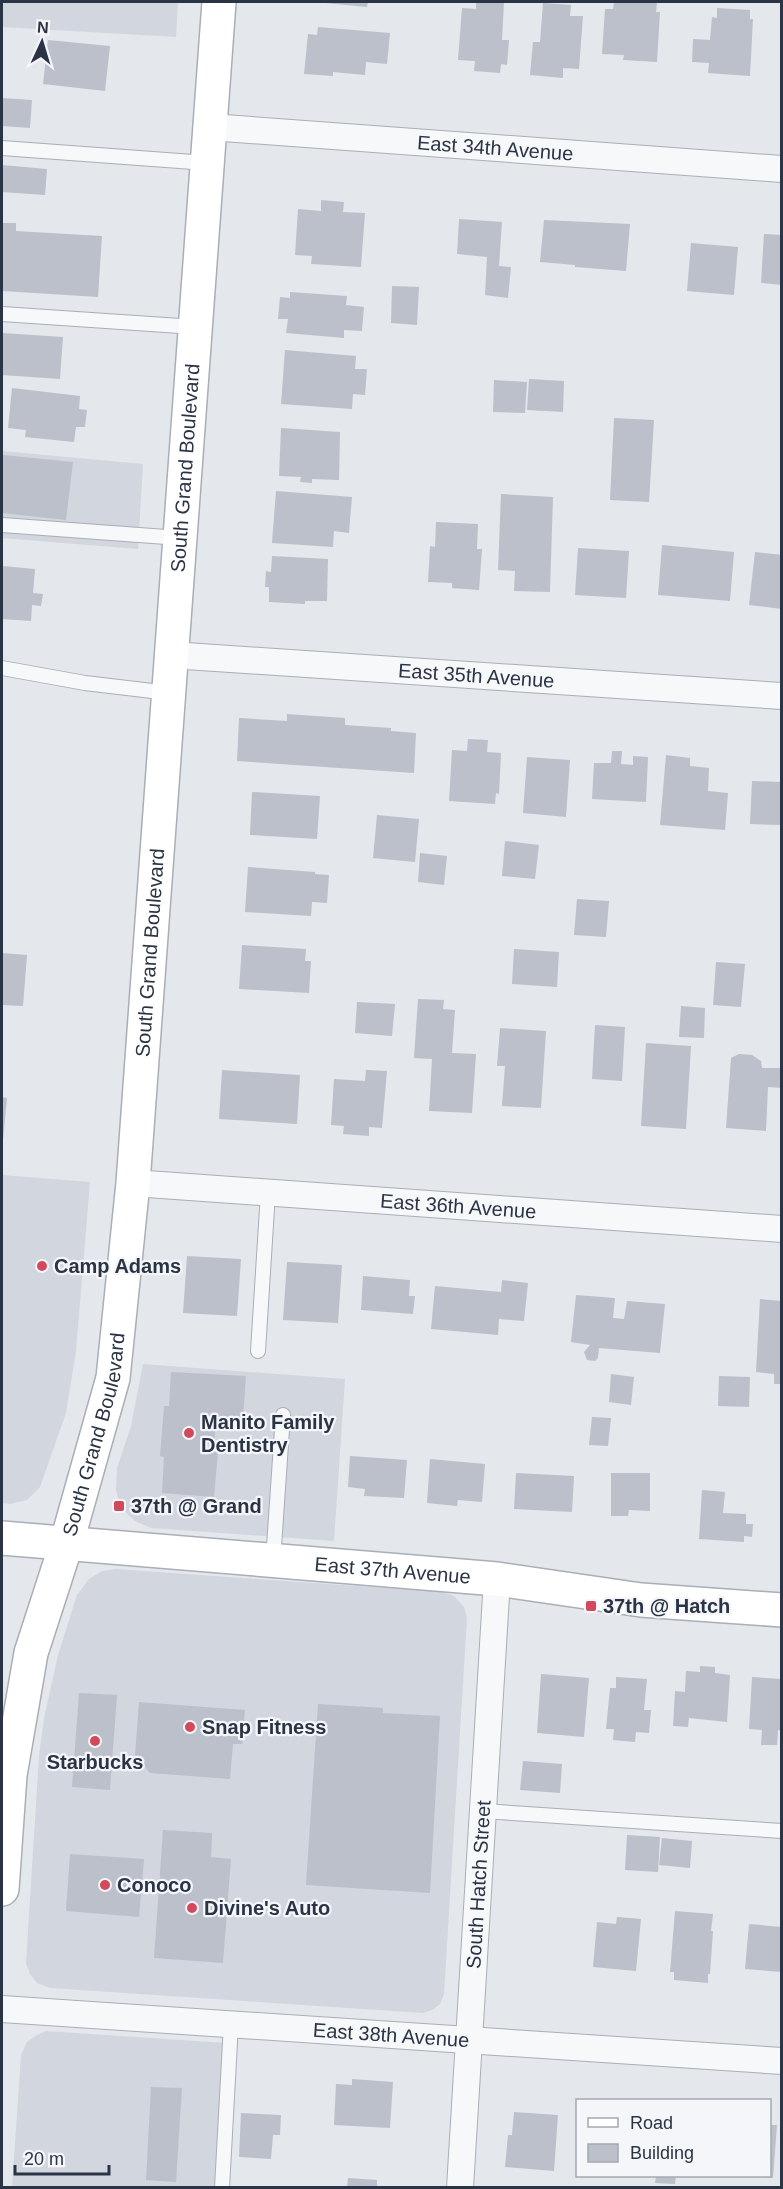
<svg xmlns="http://www.w3.org/2000/svg" width="783" height="2189" font-family="Arial,sans-serif">
	<style>
		.built { fill: #d2d6de }
		.building { fill: #bbc0ca }
		.lines { fill: none; stroke-linecap: round; stroke-linejoin: round }
		.lane-casing { stroke: #a9aeb7; stroke-width: 16 }
		.street-casing { stroke: #a9aeb7; stroke-width: 28 }
		.secondary-casing { stroke: #a9aeb7; stroke-width: 36 }
		.lane { stroke: #f7f8fa; stroke-width: 14 }
		.street { stroke: #f7f8fa; stroke-width: 26 }
		.secondary { stroke: #fff; stroke-width: 33 }
		.poi-dot { fill: #d1495b; stroke: #f4f6f9; stroke-width: 2 }
		.labels { text-anchor: middle; dominant-baseline: central; stroke-width: 4.5; stroke-linejoin: round; paint-order: stroke }
		.street-label { font-size: 20px; fill: #2b3445; stroke: #f4f6f9 }
		.poi-label { font-size: 20px; font-weight: bold; fill: #2b3445; stroke: #f4f6f9; text-anchor: start }
	</style>
	<rect width="100%" height="100%" fill="#e4e7ec"/>
	<g class="built">
		<path d="M2 2H178L176 37 2 27Z"/>
		<path d="M2 451 143 464 138 549 2 538Z"/>
		<path d="M2 1175 90 1182 76 1351 66 1413 40 1487 27 1500 10 1504 2 1503Z"/>
		<path d="M143 1364 345 1379 334 1541 151 1528 135 1521 121 1508 116 1490 117 1468 131 1426Z"/>
		<path d="M116 1569 442 1592 454 1596 464 1607 467 1618 444 1994 440 2004 432 2010 423 2013 50 1988 37 1983 30 1974 26 1963 39 1756 44 1718 58 1655 77 1595 89 1579 102 1571Z"/>
		<path d="M46 2031 226 2043 215 2187 12 2188 21 2055 27 2042 37 2035Z"/>
	</g>
	<g class="building">
		<path d="M326 2H368L367 7 325 3Z"/>
		<path d="M476 2H504L502 40H509L507 65 501 64 500 73 474 71 475 61 458 60 462 8 476 9Z"/>
		<path d="M614 2H657L656 12H660L657 62 623 60 624 55 602 54 605 9H613Z"/>
		<path d="M543 3 571 5 570 16H583L579 69 563 68V78L530 75 533 42H540Z"/>
		<path d="M717 8 750 10V19H753L750 76 708 73 709 63 692 62 693 39 710 40 712 17 717 18Z"/>
		<path d="M318 27 390 33 387 64 366 62 365 75 333 72V76L304 74 308 34 317 35Z"/>
		<path d="M48 40 110 46 105 91 43 84Z"/>
		<path d="M2 98 32 100 30 128 2 126Z"/>
		<path d="M2 165 47 169 45 195 2 192Z"/>
		<path d="M321 200 344 202 343 212 365 213 361 267 311 264 312 256 295 255 298 209 321 211Z"/>
		<path d="M459 219 502 222 499 266 511 267 508 298 485 295 487 257 457 254Z"/>
		<path d="M544 220 630 224 626 271 575 267V265L540 262Z"/>
		<path d="M2 223H16V231L102 236 98 297 2 291Z"/>
		<path d="M764 234 782 235V285L761 283Z"/>
		<path d="M691 243 738 247 734 295 687 291Z"/>
		<path d="M392 286 419 287 417 325 391 323Z"/>
		<path d="M290 292 347 296 346 305 364 307 362 331 344 330V338L286 333 288 319H278L280 297 290 298Z"/>
		<path d="M2 333 63 337 60 379 2 375Z"/>
		<path d="M285 350 356 356 355 369H367L365 395 353 394 352 409 281 404Z"/>
		<path d="M529 379 564 381 563 412 527 410Z"/>
		<path d="M494 380 527 382 525 413 493 412Z"/>
		<path d="M12 388 80 396 79 409 87 410 85 427H76L74 442 25 437 26 430 8 428Z"/>
		<path d="M614 418 654 420 649 502 610 500Z"/>
		<path d="M281 428 340 432 339 480 312 479V483L300 482 301 477 279 476Z"/>
		<path d="M3 455 73 462 66 520 2 513Z"/>
		<path d="M276 491 352 497 349 533 334 531 333 547 272 543Z"/>
		<path d="M501 494 553 497 550 592 514 591 515 571 498 570Z"/>
		<path d="M436 522 478 524 477 549H482L479 590 452 588V583L428 582 430 546 435 547Z"/>
		<path d="M662 545 734 552 730 601 658 595Z"/>
		<path d="M578 548 629 551 626 598 575 595Z"/>
		<path d="M755 552 782 555V609L749 605Z"/>
		<path d="M272 556 328 559 327 601H305V604L269 602V587H265L266 571 271 572Z"/>
		<path d="M2 566 35 569 33 593 43 594 41 606 32 605 31 621 2 619Z"/>
		<path d="M287 714 345 718V725L391 728V731L416 733 414 773 237 761 239 718 287 721Z"/>
		<path d="M468 739 488 740 487 752 501 753 499 794 496 793 495 804 449 801 452 750 467 751Z"/>
		<path d="M612 751H622L621 764 633 765V756L648 757 646 802 592 799 594 763H611Z"/>
		<path d="M666 755 690 758V766L709 768 708 791 728 793 725 830 660 825Z"/>
		<path d="M527 757 570 760 566 817 523 813Z"/>
		<path d="M752 781 782 782V825L750 824Z"/>
		<path d="M252 792 320 796 317 839 250 835Z"/>
		<path d="M377 815 419 819 415 862 373 858Z"/>
		<path d="M505 841 539 845 535 879 502 876Z"/>
		<path d="M420 853 447 856 444 885 418 882Z"/>
		<path d="M248 867 315 872V874L329 875 327 903 312 902 311 916 245 912Z"/>
		<path d="M577 899 609 901 606 937 574 935Z"/>
		<path d="M242 945 306 949 305 961H311L309 993 239 989Z"/>
		<path d="M514 949 559 952 557 987 512 984Z"/>
		<path d="M2 953 27 955 23 1006 2 1005Z"/>
		<path d="M716 962 745 964 741 1007 713 1005Z"/>
		<path d="M418 999 444 1000 443 1009 455 1010 452 1053 476 1054 472 1113 429 1111 432 1059 414 1058Z"/>
		<path d="M357 1002 395 1004 392 1036 355 1033Z"/>
		<path d="M681 1006 705 1008 704 1038 679 1037Z"/>
		<path d="M595 1025 625 1027 622 1081 592 1079Z"/>
		<path d="M500 1028 546 1031 541 1108 502 1106 505 1066H497Z"/>
		<path d="M646 1043 691 1046 686 1129 641 1126Z"/>
		<path d="M739 1054 752 1055 761 1061 762 1068H782V1088L768 1087 766 1131 726 1128 731 1058Z"/>
		<path d="M222 1070 300 1075 297 1124 219 1119Z"/>
		<path d="M366 1070 387 1071 382 1128 369 1127V1136L343 1134 344 1126 331 1125 334 1079 365 1081Z"/>
		<path d="M2 1097 7 1098 3 1140H2Z"/>
		<path d="M187 1256 241 1259 237 1316 183 1313Z"/>
		<path d="M287 1262 342 1265 338 1323 283 1320Z"/>
		<path d="M363 1276 410 1280 409 1296H415L413 1314 361 1310Z"/>
		<path d="M502 1280 528 1283 524 1321 499 1319 498 1335 431 1329 435 1286 501 1292Z"/>
		<path d="M576 1295 615 1298 613 1318 624 1319 627 1301 665 1304 660 1353 599 1348 598 1358 595 1361 587 1360 584 1352 590 1345 571 1342Z"/>
		<path d="M760 1299 782 1301V1384H774V1374L756 1372Z"/>
		<path d="M171 1372 246 1376 243 1418 208 1416V1422L216 1423 214 1444H206L205 1451 218 1452 214 1497 162 1493 164 1457 160 1456 164 1406H169Z"/>
		<path d="M611 1374 634 1377 631 1405 609 1402Z"/>
		<path d="M719 1376 750 1377 749 1407 718 1406Z"/>
		<path d="M592 1417 611 1418 608 1446 589 1445Z"/>
		<path d="M350 1456 407 1460 404 1498 364 1496 365 1489 348 1487Z"/>
		<path d="M430 1459 485 1464 482 1502 458 1500 457 1506 427 1503Z"/>
		<path d="M516 1473 574 1476 572 1512 514 1509Z"/>
		<path d="M611 1473H650V1511L629 1510 628 1516H611Z"/>
		<path d="M702 1490 725 1492 723 1513 746 1514V1524H753L752 1537 744 1536V1542L699 1539Z"/>
		<path d="M700 1666 715 1667V1673L730 1675 727 1722 689 1718 688 1727 673 1726 675 1691 685 1692 686 1671 700 1672Z"/>
		<path d="M541 1674 589 1678 584 1737 537 1733Z"/>
		<path d="M616 1677 647 1679 644 1710H651L649 1733 636 1732 635 1742 613 1740 614 1729H606L610 1688H616Z"/>
		<path d="M752 1677 782 1679V1731L778 1730 777 1745H761L762 1730 749 1729Z"/>
		<path d="M79 1693 117 1695 110 1790 72 1787Z"/>
		<path d="M139 1702 245 1710 242 1744H233L230 1779 150 1773 135 1755Z"/>
		<path d="M318 1704 383 1708V1713L440 1716 430 1893 306 1885Z"/>
		<path d="M523 1761 562 1764 560 1793 520 1790Z"/>
		<path d="M163 1830 212 1833 211 1857 231 1859 223 1963 154 1958Z"/>
		<path d="M627 1835 660 1837 658 1872 625 1870Z"/>
		<path d="M662 1838 692 1841 690 1868 659 1865Z"/>
		<path d="M70 1854 144 1859 139 1917 66 1911Z"/>
		<path d="M675 1911 713 1914 711 1931H713L710 1974H708V1983L674 1980V1972H670Z"/>
		<path d="M617 1917 641 1919 636 1971 593 1967 597 1922 616 1924Z"/>
		<path d="M749 1924 782 1927V1972L745 1969Z"/>
		<path d="M352 2079 393 2082 390 2128 334 2125 336 2084 352 2085Z"/>
		<path d="M151 2087 182 2088 176 2182 146 2180Z"/>
		<path d="M514 2112 558 2115 554 2171 505 2167 508 2135H512Z"/>
		<path d="M241 2113 281 2115 280 2135H273L271 2159 239 2157Z"/>
		<path d="M770 2125H777L773 2178 763 2177V2176H770Z"/>
		<path d="M656 2176H676L675 2184 655 2183Z"/>
		<path d="M348 2178 377 2180V2188H347Z"/>
	</g>
	<g class="lines">
		<defs>
			<g id="lane">
				<path d="M2 148 207 163"/>
				<path d="M2 314 195 327"/>
				<path d="M2 525 180 538"/>
				<path d="M2 668 85 683 169 693"/>
				<path d="M258 1351 268 1193"/>
				<path d="M273 1561 283 1415"/>
				<path d="M483 1811 782 1831"/>
				<path d="M222 2188 231 2024"/>
			</g>
			<g id="street">
				<path id="s1" d="M210 127 782 169"/>
				<path id="s2" d="M171 655 782 696"/>
				<path id="s3" d="M133 1183 782 1229"/>
				<path id="s4" d="M2 2009 782 2061"/>
				<path id="s5" d="M460 2188 497 1579"/>
			</g>
			<g id="secondary">
				<path id="s6" d="M2 1538 497 1579 641 1600 782 1610"/>
				<path id="s7" d="M2 1889 10 1775 31 1653 66 1545 113 1378 133 1183 219 2"/>
			</g>
		</defs>
		<use href="#lane" class="lane-casing"/>
		<use href="#street" class="street-casing"/>
		<use href="#secondary" class="secondary-casing"/>
		<use href="#lane" class="lane"/>
		<use href="#street" class="street"/>
		<use href="#secondary" class="secondary"/>
	</g>
	<g class="poi-dot">
		<circle cx="42" cy="1266" r="6"/>
		<circle cx="189" cy="1433" r="6"/>
		<rect x="113" y="1500" width="12" height="12" rx="3"/>
		<rect x="585" y="1600" width="12" height="12" rx="3"/>
		<circle cx="190" cy="1727" r="6"/>
		<circle cx="95" cy="1741" r="6"/>
		<circle cx="105" cy="1885" r="6"/>
		<circle cx="192" cy="1908" r="6"/>
	</g>
	<g class="labels">
		<g class="street-label">
			<text stroke="none"><textPath href="#s1" startOffset="286">East 34th Avenue</textPath></text>
			<text stroke="none"><textPath href="#s7" startOffset="1438">South Grand Boulevard</textPath></text>
			<text stroke="none"><textPath href="#s2" startOffset="306">East 35th Avenue</textPath></text>
			<text stroke="none"><textPath href="#s7" startOffset="952">South Grand Boulevard</textPath></text>
			<text stroke="none"><textPath href="#s3" startOffset="326">East 36th Avenue</textPath></text>
			<text stroke="none"><textPath href="#s7" startOffset="466">South Grand Boulevard</textPath></text>
			<text stroke="none"><textPath href="#s6" startOffset="392">East 37th Avenue</textPath></text>
			<text stroke="none"><textPath href="#s5" startOffset="304">South Hatch Street</textPath></text>
			<text stroke="none"><textPath href="#s4" startOffset="390">East 38th Avenue</textPath></text>
		</g>
		<g class="poi-label">
			<text x="54" y="1266">Camp Adams</text>
			<text x="201" y="1422">Manito Family<tspan x="201" dy="23">Dentistry</tspan></text>
			<text x="131" y="1506">37th @ Grand</text>
			<text x="603" y="1606">37th @ Hatch</text>
			<text x="202" y="1727">Snap Fitness</text>
			<text x="95" y="1762" text-anchor="middle">Starbucks</text>
			<text x="117" y="1885">Conoco</text>
			<text x="204" y="1908">Divine's Auto</text>
		</g>
	</g>
	<rect width="783" height="2189" fill="none" stroke="#2b3445" stroke-width="6"/>
	<rect x="576" y="2099" width="195" height="78" fill="#f4f6f9" stroke="#a4a8b1" stroke-width="1.5"/>
	<rect x="588" y="2118" width="30" height="9" fill="#ffffff" stroke="#a4a8b1" stroke-width="1.5"/>
	<text x="630" y="2129" font-size="18" fill="#2b3445">Road</text>
	<rect x="588" y="2144" width="30" height="18" fill="#bbc0ca" stroke="#a4a8b1" stroke-width="1.5"/>
	<text x="630" y="2159" font-size="18" fill="#2b3445">Building</text>
	<g transform="translate(42 42) rotate(4)" stroke="#f4f6f9" stroke-width="4.5" paint-order="stroke">
	<path d="M0-4.5L10 22L0 15L-10 22Z" fill="#2b3445"/>
	<text y="-9" font-size="16" font-weight="bold" text-anchor="middle" fill="#2b3445">N</text>
	</g>
	<path d="M15 2165v9h94v-9" fill="none" stroke="#2b3445" stroke-width="3"/>
	<text x="24" y="2165" font-size="18" fill="#2b3445" stroke="#f4f6f9" stroke-width="4.5" paint-order="stroke">20 m</text>
</svg>
